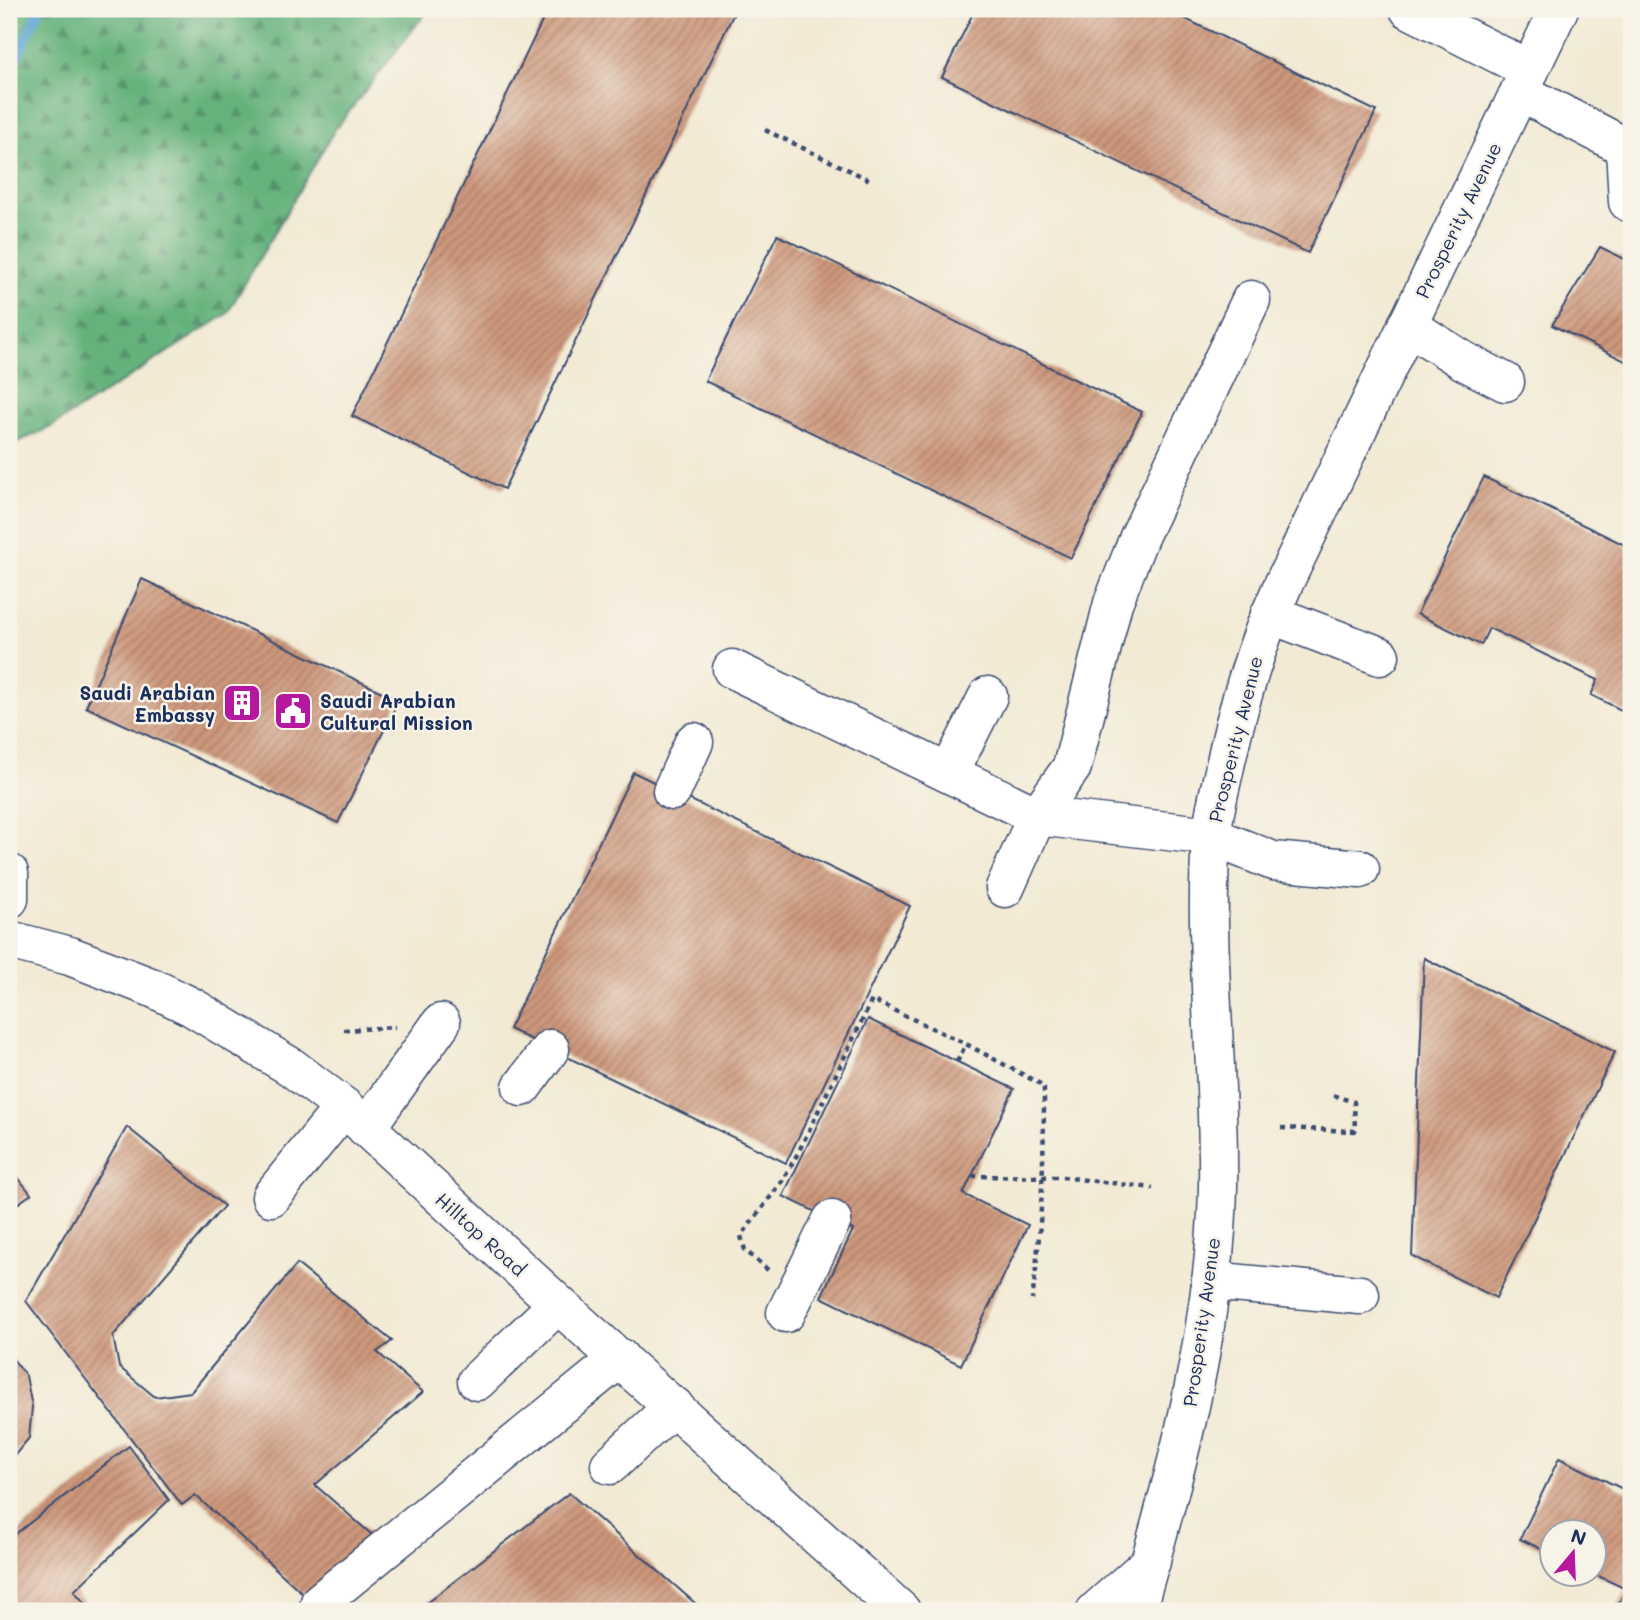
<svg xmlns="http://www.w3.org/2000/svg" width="1640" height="1620" font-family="Mali,sans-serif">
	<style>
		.forest { fill: url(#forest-firs); stroke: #40706d; stroke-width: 2 }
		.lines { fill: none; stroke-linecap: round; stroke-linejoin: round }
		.stream { stroke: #56a4cf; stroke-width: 10 }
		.building { fill: url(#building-hatch) }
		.minor-casing { stroke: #3b4b70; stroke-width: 41 }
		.major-casing { stroke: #3b4b70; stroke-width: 41 }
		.path { stroke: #3b4b70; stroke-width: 4.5; stroke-dasharray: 5 5; stroke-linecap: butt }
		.minor { stroke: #fff; stroke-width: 38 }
		.major { stroke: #fff; stroke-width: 38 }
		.labels { text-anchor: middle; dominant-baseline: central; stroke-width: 5; stroke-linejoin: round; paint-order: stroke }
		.street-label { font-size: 19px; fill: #1b2f5e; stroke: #f7f3e8 }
		.poi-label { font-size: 19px; font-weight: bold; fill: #1b2f5e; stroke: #f7f3e8; text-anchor: end }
	</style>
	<defs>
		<pattern id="forest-firs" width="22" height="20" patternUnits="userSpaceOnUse" patternTransform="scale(1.75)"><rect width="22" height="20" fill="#65b27c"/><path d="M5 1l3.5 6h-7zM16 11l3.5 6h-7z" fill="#529169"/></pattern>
		<pattern id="building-hatch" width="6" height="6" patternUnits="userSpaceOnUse" patternTransform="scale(1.75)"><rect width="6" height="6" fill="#ce987b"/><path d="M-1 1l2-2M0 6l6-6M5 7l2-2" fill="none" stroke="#a67c68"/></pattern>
	</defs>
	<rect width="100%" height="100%" fill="#f7f3e8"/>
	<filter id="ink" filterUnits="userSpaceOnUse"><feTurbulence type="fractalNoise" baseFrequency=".0143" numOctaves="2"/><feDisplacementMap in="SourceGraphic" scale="14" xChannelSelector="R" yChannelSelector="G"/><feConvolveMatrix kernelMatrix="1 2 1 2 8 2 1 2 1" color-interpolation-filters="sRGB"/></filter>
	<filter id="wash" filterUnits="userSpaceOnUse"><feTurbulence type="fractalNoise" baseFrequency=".00686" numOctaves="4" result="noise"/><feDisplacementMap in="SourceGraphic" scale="28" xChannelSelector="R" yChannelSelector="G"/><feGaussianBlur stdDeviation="1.57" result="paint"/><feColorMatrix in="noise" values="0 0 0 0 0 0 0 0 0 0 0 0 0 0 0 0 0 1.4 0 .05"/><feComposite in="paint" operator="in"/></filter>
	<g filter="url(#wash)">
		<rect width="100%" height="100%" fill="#f2ead4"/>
		<path class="forest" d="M9 9H429L334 131 227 314 51 427 9 446Z"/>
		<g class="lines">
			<path class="stream" d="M9 73 40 9"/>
		</g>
		<g id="blocks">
			<g class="building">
				<path d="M548 9H736L504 489 352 416Z"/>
				<path d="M975 9H1165L1376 111 1308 253 942 77Z"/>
				<path d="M777 235 1142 412 1071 558 705 381Z"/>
				<path d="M1600 247 1631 262 1628 277 1631 279V364L1552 325Z"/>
				<path d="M1484 477 1631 548V715L1591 695 1598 680 1489 628 1481 645 1417 614Z"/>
				<path d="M142 579 399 700 338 823 86 707Z"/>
				<path d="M633 772 910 906 786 1163 509 1029Z"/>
				<path d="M1424 958 1615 1052 1496 1298 1412 1256Z"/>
				<path d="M868 1019 1014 1089 963 1194 1028 1225 961 1365 821 1297 853 1230 783 1196Z"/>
				<path d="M127 1127 224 1206 113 1336 119 1367 155 1397 191 1392 297 1264 392 1341 377 1352 423 1392 315 1485 379 1541 310 1600 195 1495 182 1505 26 1301Z"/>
				<path d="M9 1166 31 1194 9 1210Z"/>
				<path d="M9 1354 26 1376 32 1407 29 1438 9 1462Z"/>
				<path d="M129 1446 169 1500 74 1591 92 1611H9V1539Z"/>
				<path d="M1559 1458 1631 1493V1611H1615L1626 1589 1594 1574V1532H1552V1554L1520 1539Z"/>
				<path d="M569 1493 704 1611H416Z"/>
			</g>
		</g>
	</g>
	<g filter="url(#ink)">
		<use href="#blocks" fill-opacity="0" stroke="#3b4b70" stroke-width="2"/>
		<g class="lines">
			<defs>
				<g id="minor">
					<path d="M1409 9 1530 70"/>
					<path d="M1520 92 1625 147"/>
					<path d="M1628 202 1625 147 1631 143"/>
					<path d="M1407 325 1464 361 1505 382"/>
					<path d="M1270 614 1380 656"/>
					<path d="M732 669 1037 816 1211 836 1273 861 1360 869"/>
					<path d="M949 773 988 696"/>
					<path d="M672 791 694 742"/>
					<path d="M9 873V899"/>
					<path d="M1005 888 1037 816 1072 767 1113 603 1139 537 1251 300"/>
					<path d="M9 940 70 956 153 988 192 1007 291 1067 344 1107 558 1304 901 1611"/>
					<path d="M522 1087 550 1049"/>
					<path d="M366 1128 441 1023"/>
					<path d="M271 1197 344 1107"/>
					<path d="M1211 1281 1360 1295"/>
					<path d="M786 1313 832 1220"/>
					<path d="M477 1381 558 1304"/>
					<path d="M610 1465 674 1406"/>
					<path d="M320 1602 620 1358"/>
				</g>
				<g id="major">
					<path d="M1096 1611 1151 1562"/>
					<path d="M1136 1611C1176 1474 1215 1331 1218 1187 1220 1071 1203 955 1211 839 1213 816 1219 793 1224 771 1237 707 1256 645 1283 585L1559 9"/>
				</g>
			</defs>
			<use href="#minor" class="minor-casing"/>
			<use href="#major" class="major-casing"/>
			<g class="path">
				<path d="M765 130 872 181"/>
				<path d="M344 1030 395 1027"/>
				<path d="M957 1062 966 1044"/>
				<path d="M1281 1128 1355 1131 1354 1102 1329 1094"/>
				<path d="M972 1176 1062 1177 1153 1188"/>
				<path d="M768 1270 745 1250 741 1236 781 1183 798 1153 872 1000 966 1044 1044 1086C1044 1158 1042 1229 1032 1300"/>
			</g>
			<use href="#minor" class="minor"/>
			<use href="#major" class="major"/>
		</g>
	</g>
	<defs>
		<symbol id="building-square" viewBox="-11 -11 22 22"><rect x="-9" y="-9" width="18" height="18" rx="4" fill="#b5179e" stroke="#f7f3e8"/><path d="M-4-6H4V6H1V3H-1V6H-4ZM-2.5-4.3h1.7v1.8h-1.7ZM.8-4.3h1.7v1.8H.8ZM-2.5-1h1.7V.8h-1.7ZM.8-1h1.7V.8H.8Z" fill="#fff"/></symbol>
		<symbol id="civic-square" viewBox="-11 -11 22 22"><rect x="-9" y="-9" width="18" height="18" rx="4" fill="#b5179e" stroke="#f7f3e8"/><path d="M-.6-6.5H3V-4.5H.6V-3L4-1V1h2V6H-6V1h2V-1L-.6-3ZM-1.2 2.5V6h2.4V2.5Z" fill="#fff"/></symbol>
	</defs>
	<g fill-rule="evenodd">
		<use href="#building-square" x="220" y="681" width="44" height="44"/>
		<use href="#civic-square" x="271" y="689" width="44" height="44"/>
	</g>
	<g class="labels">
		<g class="street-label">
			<text transform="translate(1458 220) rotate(-64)">Prosperity Avenue</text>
			<text transform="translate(1235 739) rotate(-76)">Prosperity Avenue</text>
			<text transform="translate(481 1234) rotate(42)">Hilltop Road</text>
			<text transform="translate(1201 1322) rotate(-82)">Prosperity Avenue</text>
		</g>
		<g class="poi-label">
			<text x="215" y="692">Saudi Arabian<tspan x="215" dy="22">Embassy</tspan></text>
			<text x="320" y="700" text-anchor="start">Saudi Arabian<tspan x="320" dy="22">Cultural Mission</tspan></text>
		</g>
	</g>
	<rect width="1640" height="1620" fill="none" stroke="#f7f3e8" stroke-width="35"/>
	<g transform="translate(1573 1553) rotate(19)"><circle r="33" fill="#f7f3e8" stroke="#9fa5b1" stroke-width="2"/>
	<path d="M0-5L12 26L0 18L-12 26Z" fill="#b5179e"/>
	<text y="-10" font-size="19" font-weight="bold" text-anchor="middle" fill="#1b2f5e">N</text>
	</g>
</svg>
